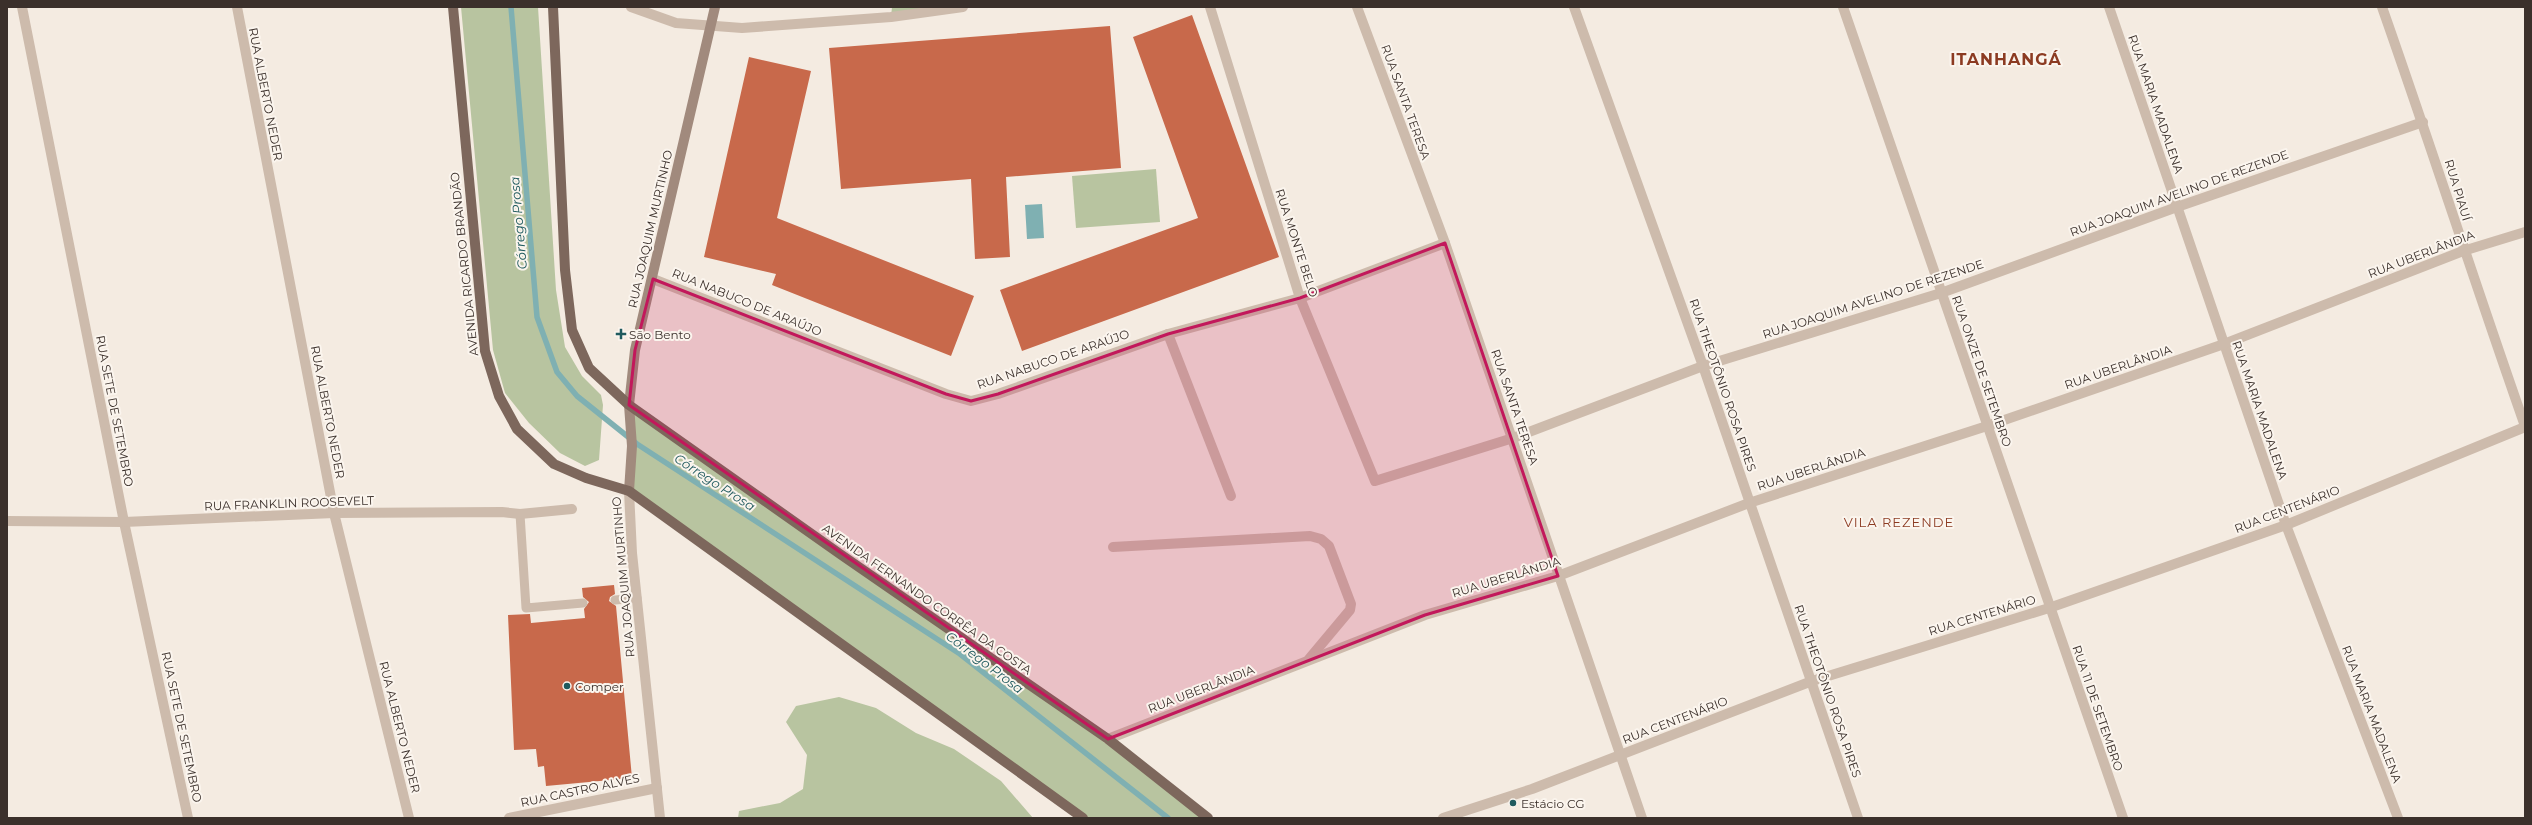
<svg xmlns="http://www.w3.org/2000/svg" width="2532" height="825" font-family="Montserrat,sans-serif">
	<style>
		.green { fill: #b8c4a0 }
		.water { fill: #7fb0b2 }
		.lines { fill: none; stroke-linecap: round; stroke-linejoin: round }
		.stream { stroke: #7fb0b2; stroke-width: 5.5 }
		.building { fill: #c8694b }
		.service { stroke: #cdbbac; stroke-width: 9 }
		.minor { stroke: #cdbbac; stroke-width: 10 }
		.tertiary { stroke: #cdbbac; stroke-width: 10 }
		.secondary { stroke: #a18a7d; stroke-width: 10 }
		.primary { stroke: #7d675c; stroke-width: 10 }
		.marked { fill: #c2185b; fill-opacity: 0.2; stroke: #c2185b; stroke-width: 3; stroke-linejoin: round }
		.poi-dot { fill: #1f5a5e; stroke: #fbf5ee; stroke-width: 1.5 }
		.labels { text-anchor: middle; dominant-baseline: central; stroke-width: 4; stroke-linejoin: round; paint-order: stroke }
		.street-label { font-size: 12px; fill: #3b302b; stroke: #fbf5ee }
		.poi-label { font-size: 12px; fill: #3b302b; stroke: #fbf5ee; text-anchor: start }
		.water-label { font-size: 13px; font-style: italic; fill: #1f5a5e; stroke: #fbf5ee }
		.neighbourhood-label { font-size: 13px; letter-spacing: 1px; fill: #8c3b22; stroke: #fbf5ee }
		.district-label { font-size: 16px; font-weight: bold; letter-spacing: 1px; fill: #8c3b22; stroke: #fbf5ee }
	</style>
	<rect width="100%" height="100%" fill="#f4ebe1"/>
	<g class="green">
		<path d="M461 7H538L556 290 565 347 582 376 601 395 603 405 599 460 585 466 560 453 529 423 505 393 493 350Z"/>
		<path d="M892 7H963L891 17Z"/>
		<path d="M1156 169 1160 222 1076 228 1072 176Z"/>
		<path d="M629 405 1108 739 1208 818H1083L629 491Z"/>
		<path d="M839 697 876 708 916 733 954 749 1001 781 1033 818H738L739 811 780 803 803 789 807 755 786 722 796 706Z"/>
	</g>
	<path class="water" d="M1042 204 1044 238 1027 239 1025 205Z"/>
	<g class="lines">
		<path class="stream" d="M511 7 537 317 557 372 577 396 637 444 960 654 1168 818"/>
	</g>
	<g class="building">
		<path d="M1192 15 1279 257 1022 351 1000 290 1198 218 1133 37Z"/>
		<path d="M1110 26 1121 168 1006 177 1010 257 975 259 971 179 841 189 829 48Z"/>
		<path d="M749 57 811 71 777 218 974 296 951 356 772 285 776 274 704 257Z"/>
		<path d="M614 585 615 594 610 597 609 601 616 606 632 778 546 786 544 766 538 767 536 749 514 750 508 615 530 614 531 623 585 618 584 609 589 602 583 597 582 588Z"/>
	</g>
	<g class="lines">
		<g class="service">
			<path d="M520 514 526 608 583 603"/>
			<path d="M615 600 637 598"/>
		</g>
		<g class="minor">
			<path d="M22 7 124 522 188 818"/>
			<path d="M237 7 334 513 409 818"/>
			<path d="M1210 7 1300 298 1375 481 1513 438 1703 366 1941 293 2177 207 2423 122"/>
			<path d="M1357 7 1445 243 1642 818"/>
			<path d="M1574 7 1703 366 1858 818"/>
			<path d="M1843 7 2123 818"/>
			<path d="M2109 7 2286 525 2398 818"/>
			<path d="M2382 7C2431 146 2476 287 2525 426"/>
			<path d="M653 279 946 394 971 401 998 394 1168 334 1300 298 1445 243"/>
			<path d="M1168 334 1231 496"/>
			<path d="M7 521 124 522 334 513 502 512 520 514 572 509"/>
			<path d="M1113 547 1310 536 1321 539 1329 546 1351 604 1350 610 1309 659"/>
			<path d="M1108 739 1425 615 1558 576 1749 503 1987 426 2224 344 2463 251 2525 232"/>
			<path d="M509 818 657 788"/>
			<path d="M1443 818 1532 789 1812 681 2049 608 2286 525 2525 427"/>
		</g>
		<g class="tertiary">
			<path d="M631 7 676 23 742 28 891 17 963 7"/>
			<path d="M629 491 632 553 660 818"/>
		</g>
		<path class="secondary" d="M629 491 632 446 629 405 635 350 715 7"/>
		<g class="primary">
			<path d="M453 7 485 351 499 396 517 429 554 464 586 478 629 491 1083 818"/>
			<path d="M553 7 565 270 572 330 589 368 629 405 840 554 1108 739 1208 818"/>
		</g>
	</g>
	<path class="marked" d="M1445 243 1558 576 1425 615 1108 739 629 405 635 350 653 279 946 394 971 401 998 394 1168 334 1300 298Z"/>
	<g class="poi-dot">
		<path d="M619 328h4v4h4v4h-4v4h-4v-4h-4v-4h4z"/>
		<circle cx="567" cy="686" r="4"/>
		<circle cx="1513" cy="803" r="4"/>
	</g>
	<g class="labels">
		<g class="street-label">
			<text transform="translate(266 94) rotate(79)">RUA ALBERTO NEDER</text>
			<text transform="translate(1406 102) rotate(70)">RUA SANTA TERESA</text>
			<text transform="translate(2156 104) rotate(71)">RUA MARIA MADALENA</text>
			<text transform="translate(2458 190) rotate(73)">RUA PIAUÍ</text>
			<text transform="translate(2179 193) rotate(-20)">RUA JOAQUIM AVELINO DE REZENDE</text>
			<text transform="translate(650 229) rotate(-77)">RUA JOAQUIM MURTINHO</text>
			<text transform="translate(1297 243) rotate(72)">RUA MONTE BELO</text>
			<text transform="translate(2421 254) rotate(-21)">RUA UBERLÂNDIA</text>
			<text transform="translate(464 264) rotate(-96)">AVENIDA RICARDO BRANDÃO</text>
			<text transform="translate(1873 299) rotate(-18)">RUA JOAQUIM AVELINO DE REZENDE</text>
			<text transform="translate(747 302) rotate(22)">RUA NABUCO DE ARAÚJO</text>
			<text transform="translate(1053 359) rotate(-19)">RUA NABUCO DE ARAÚJO</text>
			<text transform="translate(2118 367) rotate(-19)">RUA UBERLÂNDIA</text>
			<text transform="translate(1982 371) rotate(71)">RUA ONZE DE SETEMBRO</text>
			<text transform="translate(1723 385) rotate(71)">RUA THEOTÔNIO ROSA PIRES</text>
			<text transform="translate(1515 407) rotate(71)">RUA SANTA TERESA</text>
			<text transform="translate(2260 410) rotate(71)">RUA MARIA MADALENA</text>
			<text transform="translate(115 411) rotate(79)">RUA SETE DE SETEMBRO</text>
			<text transform="translate(328 412) rotate(79)">RUA ALBERTO NEDER</text>
			<text transform="translate(1811 469) rotate(-18)">RUA UBERLÂNDIA</text>
			<text transform="translate(289 503) rotate(-2)">RUA FRANKLIN ROOSEVELT</text>
			<text transform="translate(2287 509) rotate(-21)">RUA CENTENÁRIO</text>
			<text transform="translate(623 577) rotate(-95)">RUA JOAQUIM MURTINHO</text>
			<text transform="translate(1506 577) rotate(-17)">RUA UBERLÂNDIA</text>
			<text transform="translate(927 599) rotate(35)">AVENIDA FERNANDO CORRÊA DA COSTA</text>
			<text transform="translate(1982 615) rotate(-17)">RUA CENTENÁRIO</text>
			<text transform="translate(1201 689) rotate(-21)">RUA UBERLÂNDIA</text>
			<text transform="translate(1828 691) rotate(71)">RUA THEOTÔNIO ROSA PIRES</text>
			<text transform="translate(2098 708) rotate(71)">RUA 11 DE SETEMBRO</text>
			<text transform="translate(2372 714) rotate(69)">RUA MARIA MADALENA</text>
			<text transform="translate(1675 720) rotate(-21)">RUA CENTENÁRIO</text>
			<text transform="translate(182 727) rotate(78)">RUA SETE DE SETEMBRO</text>
			<text transform="translate(400 727) rotate(76)">RUA ALBERTO NEDER</text>
			<text transform="translate(580 790) rotate(-12)">RUA CASTRO ALVES</text>
		</g>
		<g class="poi-label">
			<text x="629" y="334">São Bento</text>
			<text x="575" y="686">Comper</text>
			<text x="1521" y="803">Estácio CG</text>
		</g>
		<g class="water-label">
			<text transform="translate(518 223) rotate(-95)">Córrego Prosa</text>
			<text transform="translate(715 482) rotate(33)">Córrego Prosa</text>
			<text transform="translate(985 662) rotate(37)">Córrego Prosa</text>
		</g>
		<g class="neighbourhood-label">
			<text x="1899" y="522">VILA REZENDE</text>
		</g>
		<g class="district-label">
			<text x="2006" y="59">ITANHANGÁ</text>
		</g>
	</g>
	<rect width="2532" height="825" fill="none" stroke="#3b302b" stroke-width="16"/>
</svg>
